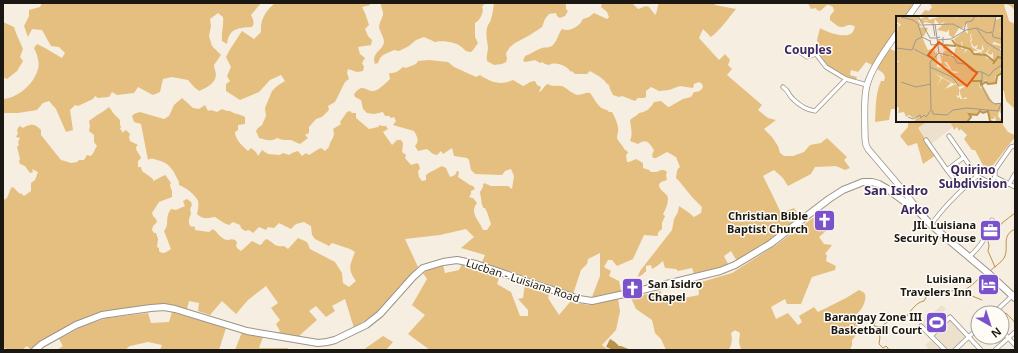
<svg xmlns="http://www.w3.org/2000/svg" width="1018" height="353" font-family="'Noto Sans',sans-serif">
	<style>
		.built { fill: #ede1cd }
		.green { fill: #e5bf7f }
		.water { fill: #bb934b }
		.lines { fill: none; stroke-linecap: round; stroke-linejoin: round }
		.stream { stroke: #bb934b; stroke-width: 1 }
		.street-casing { stroke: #9b9488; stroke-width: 5 }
		.secondary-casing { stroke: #9b9488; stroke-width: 7 }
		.primary-casing { stroke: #9b9488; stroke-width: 8 }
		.street { stroke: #fff; stroke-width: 3.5 }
		.secondary { stroke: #fff; stroke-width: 5.5 }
		.primary { stroke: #fff; stroke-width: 6 }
		.labels { text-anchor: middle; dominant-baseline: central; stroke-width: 3; stroke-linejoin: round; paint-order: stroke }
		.poi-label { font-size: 11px; font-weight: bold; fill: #1b1814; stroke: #fffcf6; text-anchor: end }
		.street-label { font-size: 11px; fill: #1b1814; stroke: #fffcf6 }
		.neighbourhood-label { font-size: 12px; font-weight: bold; fill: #3b2863; stroke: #fffcf6 }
		.quarter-label { font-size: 13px; font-weight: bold; fill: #3b2863; stroke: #fffcf6 }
		.inset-river { fill: none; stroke: #bb934b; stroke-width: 2 }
		.inset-road { fill: none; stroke: #9e988e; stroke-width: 1 }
		.view { fill: #e8590c; fill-opacity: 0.15; stroke: #e8590c; stroke-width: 2 }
		.inset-edge { fill: none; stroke: #1b1814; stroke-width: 2 }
	</style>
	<rect width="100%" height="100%" fill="#f6eee0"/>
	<g class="built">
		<path d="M928 121H949L953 127 930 145 918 128Z"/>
		<path d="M942 305 946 309 939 315 946 322 950 318 968 337 954 350H937L936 348 934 350H929L925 345 933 338 921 325 925 322 924 320Z"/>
	</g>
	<g class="green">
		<path d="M42 3H261L251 15C253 19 255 23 252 27 238 28 229 28 227 44L222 41C221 33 224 25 223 17L218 13 210 19 211 26 209 36 212 46 221 55 214 65C214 68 216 72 216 75 215 84 206 88 199 91L194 87 188 80 172 77 163 79 160 92 153 95 138 87 134 93 117 95 112 92 109 97 98 98 95 96 93 99 78 106 75 105 70 110 73 130 66 132 56 109 49 101 43 103 37 110 18 113H3V99C18 98 34 84 38 69 40 63 37 54 34 48L37 44 45 48 62 58 65 53 59 47 51 46 42 30 32 29 28 37 24 26 29 16V10L40 7Z"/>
		<path d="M275 3H369L370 5 362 7 365 13 369 25 365 29 368 36 372 40 371 45 358 47 360 54 365 58 362 63 364 67 363 71 357 72 348 69 347 73 349 79 345 82 335 102 328 106 329 110 322 117 316 119 309 127V133L305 135 308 138 300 144 291 140H283L277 138C271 142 266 140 259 138L256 131 258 128 262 125 266 116 265 108 272 91 277 86 285 81 281 75 270 80 259 92 240 100 226 91V84L230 81 227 76 231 67 226 57 229 51 242 31 254 39 261 32C260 19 266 11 275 3Z"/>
		<path d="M381 3H485L482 7 483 10C482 15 480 20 475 23V37L478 43 473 50 471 52C465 52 465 49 460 46 456 42 440 40 435 42L424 37 416 40 409 46 399 51 394 50 383 55 380 58 378 63 375 64C371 52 383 51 384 42 384 37 380 32 379 27 379 23 382 19 383 15 384 11 380 7 381 3Z"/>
		<path d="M494 3H564L566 5V9L568 11 565 16 560 18 557 16 556 13 549 14 545 19 542 27 530 35 515 43 510 47 506 53 507 59 506 62 502 64 494 65 487 61C486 56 488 52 488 47 487 40 485 32 488 25 489 23 491 21 491 19 493 14 493 8 494 3Z"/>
		<path d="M602 3H632L638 9 646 6 649 7 653 12 655 15C658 11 657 7 659 3H716L715 5 736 9C728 19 720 30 711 37L703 29 699 38 719 60 725 54 730 60 728 65 732 69 727 75 762 105 758 110 768 118 776 120 764 129 772 137 778 146 780 153 784 156H793L804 152 810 145 821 143 827 138 847 157 844 160 850 168 845 170 836 166 815 167 811 174 788 186 783 178 774 170 763 176 771 192 781 213 794 208 802 220 738 263 731 251 724 256 730 268 695 277 692 268 678 271 676 269 665 268 663 261 657 266 652 269 651 265 646 266V272H645L642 275 638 277V276L640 271 672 230 674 219 678 212 679 206 688 212 694 217 701 213 702 207 692 197 679 181 676 178C677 174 676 169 680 167L676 157 667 152 656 158H653L652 155 654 150C649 143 647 138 638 144L630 141C633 134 631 128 630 120 633 117 637 116 639 113 646 112 651 108 654 102L661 101 667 106 669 107 683 99 691 97 694 92C698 92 701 91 703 87L702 84 699 82 694 84 693 88 680 86 669 90 659 91 651 87 646 91V97L644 98H638L635 101 622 96 619 97 613 95 610 89 609 85 606 83 605 81 600 77 590 71 587 74H575L572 71 571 72C567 66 556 61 549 65L545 64 542 62 540 63 535 60 526 62 523 61 525 56C531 54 536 50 542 48 545 47 549 48 552 46 557 42 558 34 562 29 570 32 579 27 583 19L589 17 594 13 607 19 609 17 607 12 601 7Z"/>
		<path d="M808 3H916L906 17H897V30L874 66 866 62 858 72 851 70 850 75 857 77 855 81 828 67 820 57 821 51 817 40 820 28C826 32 845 39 852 33 853 32 854 29 855 27L854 26C847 23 847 27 841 27 837 27 833 22 830 20V16L834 11 833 7 829 5H827L820 11 817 10 816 8 811 9Z"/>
		<path d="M934 3H1015V11C1013 8 1010 5 1006 4L1004 5C1005 10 1008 15 1009 21L1015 24V109L1006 101 1004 91 1001 90V17H919L925 10 929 11 932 7 930 4Z"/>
		<path d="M3 22 14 27 16 33 23 49 20 57 23 61 17 71 7 79 3 77Z"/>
		<path d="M888 48 897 52V109H891L889 120 875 122C876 108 875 95 881 81H884L885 77 883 73 876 68Z"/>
		<path d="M429 60 448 62 454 67 476 77 480 75C491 82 500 86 513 80L523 86C527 85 529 81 535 81L537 85 541 87 539 92C543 91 544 85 548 84 553 88 558 84 564 87 568 89 572 94 578 95 583 95 586 92 590 93 595 99 598 109 607 110L609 112H612C614 115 618 124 618 128 619 131 617 134 617 138 618 142 623 145 624 149L627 151 628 153 626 155 627 162H629L636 159 643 163V168L649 170 651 172H657C660 170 664 169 667 172L666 175 667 180C665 181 663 181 661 182 654 188 668 193 668 198 668 204 666 209 663 214L665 216 662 223V229C660 231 657 232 658 236L644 235 633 259 617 266 612 260H608L604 267 611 271 609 276 619 281 621 291 592 297 600 276V253L588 259 587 264 581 270 573 294 542 282 482 262 485 255 461 248 474 237 466 229 440 235 405 239 418 267 377 312 354 328 345 299 332 306 335 311 326 317 316 306 309 311 317 320 300 335V339L277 335 280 331 276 324 280 320 271 308 278 303 266 286 248 300 236 314 222 301 210 315 198 311 199 303 189 301 187 309 170 304 103 312 78 321 41 344 34 350H31L27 346 22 350H7L5 348H3V202L4 200 7 198 11 188 13 187 20 194 21 193 24 196 31 191V183L35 180 38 172 32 169 33 172 30 173 25 166 20 164 19 161 20 159 17 147 19 145 18 142 20 138 16 137 18 133 17 131 18 128 20 126 23 128C31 124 34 123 41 130V135L61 160 71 163 77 162 79 160H84L87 155 91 156C94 153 94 150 97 146L94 142V135L89 131 90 126 89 121C96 115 102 113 109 107L114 114 120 120V125L121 127 120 129 122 131V133L126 130 130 134 129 137 130 141 138 145 136 147C136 152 140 154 141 158L138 161V167H141L142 171 153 179V181L165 175 166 176 171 183 170 185 171 189 172 190V197L159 202 152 213 153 216 156 219 157 222 153 226 152 230 154 233H156L158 239 157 247 159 248V251C164 255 166 252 171 249L164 231C169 225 166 221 168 215 168 213 170 211 171 209L176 210 185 206 183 201 187 199 191 202 192 205C190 208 190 210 191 214 189 218 188 222 190 226L195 227V230L209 232 213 229C217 232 220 237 224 239 230 242 232 236 237 242L236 246 238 249 241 251 252 241 260 245 262 244 263 242 266 239C273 241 274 248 284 246L288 249 298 238 307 242 310 249 335 262 342 273 343 283 349 287 356 281C347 268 350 266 355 252L350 249 332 243 329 246 315 239 312 235 311 226 304 222 296 224 291 229 279 223 274 228 268 227 266 230 259 227 253 233 249 230 245 231 241 228 240 225 233 222 229 225 224 223 215 217C208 218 203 220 197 214 198 210 199 205 198 201 195 194 186 188 179 185V182C173 170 170 163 157 160 153 159 151 158 148 160L141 124 134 122 132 116 134 114 140 112 164 119 169 116 174 105 182 98 193 108 199 109 205 105 208 111 211 110 217 112 222 109 227 111H230C234 114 240 114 245 117V124L238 125V130L235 132C235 139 243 147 248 151L251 148 256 152 258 156 262 150 268 154 280 155 283 153 289 155 292 153 298 151 302 156 306 153 309 155C314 152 316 150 321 148L325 151 329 147C330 140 336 138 333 129L341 124 340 122 347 112 350 111 352 113H356V118L369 129 378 127 380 125 382 126H386L388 129 383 132 392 145 397 140H401L403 143 402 152 406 155 405 158 411 165 417 163 419 165 420 169 418 171 419 177 422 181 426 180V175C431 171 437 169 442 166L446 168 450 177 455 175 457 171 459 172 458 177 470 185 473 186 475 189 471 191V194L469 197 473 198 477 203C469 213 479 220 483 230H487L491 224C489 219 488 213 485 208H483V206L482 205 480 192 483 187V185L484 183 491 186H508L512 189 514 176 511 169 505 171 502 175 475 174 471 170 469 160 467 158 454 156 452 148 443 154 441 151 437 155 433 154 427 149 418 151 415 146C420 140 417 137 414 131L393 125 396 121 394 117 391 118 389 116H385L383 112 374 114 367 113 363 109 361 100 355 97 354 94C364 82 365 92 374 91 379 90 387 82 390 79L389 73C395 74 400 70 403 67L406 68 416 64 418 61Z"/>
		<path d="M1001 118 1003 122V125L1008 132 1015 135V137L987 173 975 150H972L964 139 967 135 961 129 959 131 957 127 954 130 953 127 949 121H1001Z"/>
		<path d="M908 121H928L918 128 936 155 923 164 917 143 908 146 900 136 908 127Z"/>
		<path d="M817 215 826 231 819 237 824 244 832 245 825 254 827 255 826 261 836 266 835 270 812 277 801 304H787L785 299 771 307 776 319 788 313 798 325 802 322 799 316 814 307 818 312 846 298 859 290C861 291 864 292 865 294 867 301 861 312 855 315L858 318C856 328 861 331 852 340V345L850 350H742C738 345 739 340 740 334L739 332 736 331 735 330 731 333 732 339 731 345 729 349 726 350H666L661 339 655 333 652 320 636 309 631 298 661 291V299H665L666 301H669L699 295 698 283 732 273 776 245Z"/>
		<path d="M462 264 499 278 497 284 511 292 520 316H528V310L518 299 523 298 525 284 550 293 548 298 559 315 570 302 589 305 618 299 620 311 616 330 602 345 608 350H430L408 334 425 315 412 305 427 279 423 273 432 268 443 265 445 273 459 270Z"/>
		<path d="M172 312 226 328 219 350H160L162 345 148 342 130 346 125 350H57L63 346 59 339 83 326 107 318 148 313 151 323 169 322Z"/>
		<path d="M938 315 944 320 934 331 928 325Z"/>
		<path d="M242 332 263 337 259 348H288V350H235Z"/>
		<path d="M383 336 393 342 387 349V350H363Z"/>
	</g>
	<path class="water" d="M610 339 615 342 619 346H621L631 350H613L606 347Z"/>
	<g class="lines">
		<g class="stream">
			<path d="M995 267 988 251 989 246 988 241 989 238 997 231 1002 223 1015 213"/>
			<path d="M990 271C994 267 1001 263 1004 258 1010 247 1000 236 1015 229"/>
			<path d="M967 289V294L982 300"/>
			<path d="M1000 310 1004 314 1006 313C1009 317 1013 319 1015 323"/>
			<path d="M872 320 874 321 875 323 874 326 880 327 892 319 899 315 907 316C911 310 917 302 924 301 925 299 926 297 927 296 934 286 954 293 964 290 970 288 979 278 984 274"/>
			<path d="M880 328 879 335 880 337 879 344 883 348 886 346 888 348V350"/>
		</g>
		<defs>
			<g id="street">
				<path d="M800 52 807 57 816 54 826 67 846 79 867 85"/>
				<path d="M783 87C790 92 788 95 793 99 799 105 807 110 815 111L846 79"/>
				<path d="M949 136 977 176 990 183 995 177"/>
				<path d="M926 140 947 170 962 189"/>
				<path d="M1015 146 1011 147 995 170V177L1015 187"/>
				<path d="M947 170 964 157"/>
				<path d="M1009 184 1015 174"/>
				<path d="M931 225C944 206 960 191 977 176"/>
				<path d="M969 257C983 244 986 237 992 220"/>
				<path d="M994 313 1015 293"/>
				<path d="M921 326 945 350"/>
				<path d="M1002 331 1015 345"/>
				<path d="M931 336 950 317 981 350"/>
				<path d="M955 350 978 328"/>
				<path d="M995 350 1015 332"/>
			</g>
			<g id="secondary">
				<path d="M908 17 918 3"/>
				<path d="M897 33C887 48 872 67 867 85 863 99 865 123 865 138L866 145 868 149 902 189 919 211"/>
			</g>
			<g id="primary">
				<path d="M896 195 902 189"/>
				<path d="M35 350 42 344 76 325 102 315 122 312 151 308 164 307 175 309 247 331 300 340 318 343 327 342 335 340 366 325 380 314 413 277 423 268 443 262 457 260 476 264 579 299 592 301 638 291 720 271 735 265 770 244 829 199 843 190 863 182H872L879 184 886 188 920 213 931 225 988 273 1015 298"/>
			</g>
		</defs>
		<use href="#street" class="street-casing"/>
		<use href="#secondary" class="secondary-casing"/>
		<use href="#primary" class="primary-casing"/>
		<use href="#street" class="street"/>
		<use href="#secondary" class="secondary"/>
		<use href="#primary" class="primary"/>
	</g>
	<defs>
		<symbol id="church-square" viewBox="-11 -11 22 22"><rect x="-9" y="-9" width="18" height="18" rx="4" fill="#7a52cb" stroke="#fffcf6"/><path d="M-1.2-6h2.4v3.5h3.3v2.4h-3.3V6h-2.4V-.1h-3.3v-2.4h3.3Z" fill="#fff"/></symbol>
		<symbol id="office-square" viewBox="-11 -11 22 22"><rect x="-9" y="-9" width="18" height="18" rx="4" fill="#7a52cb" stroke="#fffcf6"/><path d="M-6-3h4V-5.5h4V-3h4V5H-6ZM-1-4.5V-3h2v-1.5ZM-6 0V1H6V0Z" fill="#fff"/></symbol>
		<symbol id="hotel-square" viewBox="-11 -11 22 22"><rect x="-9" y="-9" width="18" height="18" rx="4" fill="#7a52cb" stroke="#fffcf6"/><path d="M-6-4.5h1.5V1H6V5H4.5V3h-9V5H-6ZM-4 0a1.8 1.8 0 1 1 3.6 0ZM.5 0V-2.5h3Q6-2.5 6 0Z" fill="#fff"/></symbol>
		<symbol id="stadium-square" viewBox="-11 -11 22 22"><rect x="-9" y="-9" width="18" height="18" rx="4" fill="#7a52cb" stroke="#fffcf6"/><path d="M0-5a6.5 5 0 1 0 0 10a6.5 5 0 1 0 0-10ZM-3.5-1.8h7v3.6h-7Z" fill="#fff"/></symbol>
	</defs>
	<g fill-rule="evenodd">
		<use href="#church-square" x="812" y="208" width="25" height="25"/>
		<use href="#office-square" x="978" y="218" width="25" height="25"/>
		<use href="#hotel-square" x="976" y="272" width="25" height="25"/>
		<use href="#church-square" x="620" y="276" width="25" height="25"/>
		<use href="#stadium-square" x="924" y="310" width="25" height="25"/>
	</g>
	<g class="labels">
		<g class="poi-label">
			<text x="808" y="215">Christian Bible<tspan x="808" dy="13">Baptist Church</tspan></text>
			<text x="976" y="224">JIL Luisiana<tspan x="976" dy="13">Security House</tspan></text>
			<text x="972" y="278">Luisiana<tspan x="972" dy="13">Travelers Inn</tspan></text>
			<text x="648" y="283" text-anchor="start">San Isidro<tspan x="648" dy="13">Chapel</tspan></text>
			<text x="922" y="316">Barangay Zone III<tspan x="922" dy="13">Basketball Court</tspan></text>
		</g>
		<g class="street-label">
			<text transform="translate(523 280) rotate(18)">Lucban - Luisiana Road</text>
		</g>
		<g class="neighbourhood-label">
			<text x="808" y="49">Couples</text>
			<text x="973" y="169">Quirino<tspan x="973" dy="14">Subdivision</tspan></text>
			<text x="915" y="209">Arko</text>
		</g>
		<g class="quarter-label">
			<text x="896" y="190">San Isidro</text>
		</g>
	</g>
	<g transform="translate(896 16)">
		<rect width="106" height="106" fill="#f6eee0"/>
		<path d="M0 0H22L23 3 32 0 33 4H28L29 5 46 0H60L61 3V0H83L82 3 84 0H99L100 4 106 1V14H102L106 15V29L98 26 96 28 106 30 103 35 106 37V52L104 53 106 57 99 60 100 67 92 68 89 63V66L86 67 83 69 85 73 86 68 97 87H106V99L103 95 102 100 106 105 100 106 99 100 98 103H94L92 94 87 97 84 95 81 98H73L75 101 71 106H18L21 100 17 102 13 99 10 101 8 96 2 97 3 92 0 90V46H2L3 45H0V7L3 9 0 11 2 16 1 11 5 9 0 5ZM23 3 27 8 29 6 38 8 39 3 43 8 49 6 41 14 51 16 53 13V19L57 22 63 12H67L69 8H71L72 18 69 15 58 23 60 28 66 30 65 26H66L67 31H70L76 35H82L76 31 74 24H71H75L74 19 76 18 75 20 76 24 75 26 78 31 82 29 80 33 86 34V28L88 33 85 36 88 39 95 31 91 37 95 39 97 36V44L90 42V39L87 40 84 36 78 38 72 33 68 37 70 32 66 33 62 29 59 33 58 39 54 42 53 39 56 40V36L51 30 47 33 50 34 47 36V40L44 38 46 47 43 48 53 52 48 46H51L56 55 64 56 59 57 56 56 54 53 41 51V36L39 37V34L36 36V33L32 34 29 28 26 20H28L32 12 23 11 21 7 23 10H27L22 5ZM38 57 58 68 60 67 62 71 71 69 63 74 66 83 71 81 70 83H64V81L62 82 60 79 63 80V72L60 68 49 73 55 67 46 62 41 70 45 62Z" fill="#e5bf7f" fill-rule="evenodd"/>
		<path class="inset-river" d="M56 24 60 29 74 33 78 38 90 39 99 46M48 32 49 29 60 30M97 48 102 41 106 42M76 65H85V69L90 66 92 68 100 67 101 60 106 57M71 106 75 101 73 98 81 99 84 95 87 97 92 95 94 105 97 106"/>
		<path class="inset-road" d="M22 0 34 22H41L43 37 58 41 61 47 69 48 76 55 86 56V70L93 84 99 88 106 87M5 1 17 4 22 8 26 21M37 8 39 20M39 8 41 22 44 21M27 9 57 8 68 14M81 13 90 26 106 36M68 15 70 6 76 5 79 0M97 16 100 0M34 24 35 29 47 28V21M41 24 55 23 70 14 81 12 91 17 96 16 97 21 106 23M0 32 16 34 20 24 26 21 34 25M18 33 35 42M34 51 56 61 63 70M86 56 93 60 98 54 106 49M5 66 20 71 35 68M36 94 37 98 51 99 57 94 71 92 102 95 105 88M12 101 17 103 24 99 25 102 28 99 30 101 35 94 34 46 43 37"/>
		<path class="view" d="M43 26 81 57 71 70 32 39Z"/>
		<rect width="106" height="106" class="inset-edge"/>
	</g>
	<rect width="1018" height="353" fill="none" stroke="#1b1814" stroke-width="8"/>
	<g transform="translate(990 325) rotate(141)"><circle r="19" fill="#fffcf6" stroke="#a4a19c"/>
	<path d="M0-3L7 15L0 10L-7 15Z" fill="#7a52cb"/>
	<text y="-6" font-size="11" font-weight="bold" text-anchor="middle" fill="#1b1814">N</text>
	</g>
</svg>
